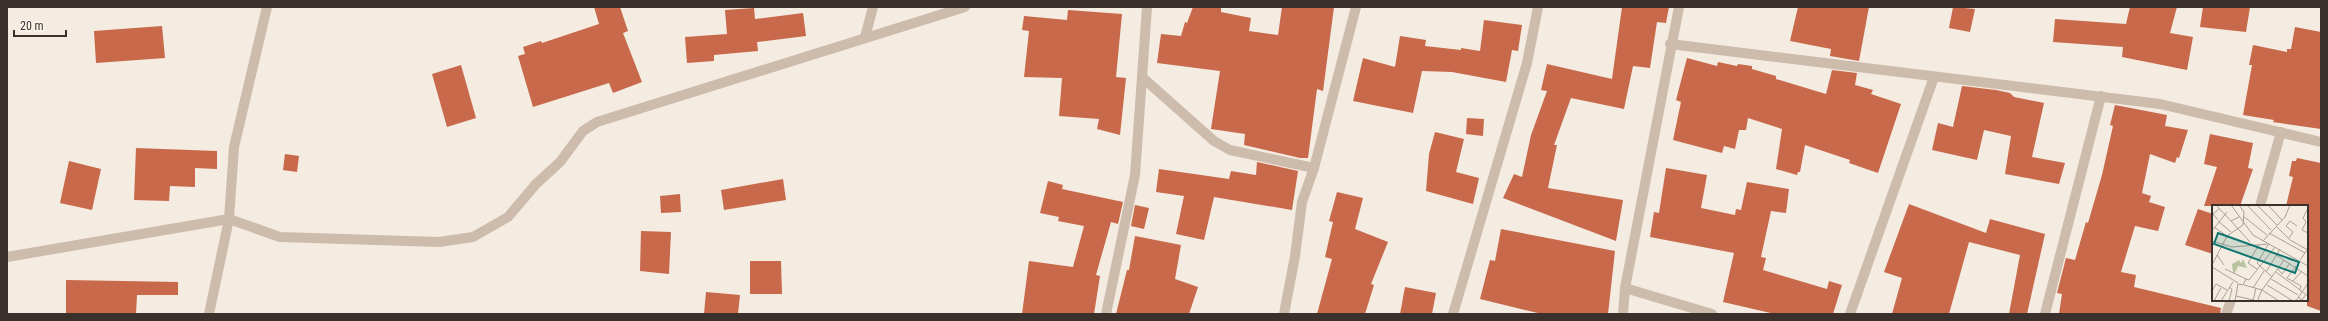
<svg xmlns="http://www.w3.org/2000/svg" width="2328" height="321" font-family="'Roboto Condensed',sans-serif">
	<style>
		.building { fill: #c8694b }
		.lines { fill: none; stroke-linecap: round; stroke-linejoin: round }
		.minor { stroke: #cdbbac; stroke-width: 10 }
		.inset-road { fill: none; stroke: #aaa098; stroke-width: 1 }
		.view { fill: #0f766e; fill-opacity: 0.15; stroke: #0f766e; stroke-width: 2 }
		.inset-edge { fill: none; stroke: #3b302b; stroke-width: 2 }
	</style>
	<rect width="100%" height="100%" fill="#f4ebe1"/>
	<g class="building">
		<path d="M594 7H620L628 31 623 33 642 82 613 93 609 83 533 107 518 56 525 54 523 47 541 41 542 43 599 24Z"/>
		<path d="M1193 7H1221V12L1251 18 1249 31 1278 35 1282 7H1334L1323 91 1317 89 1308 158H1300L1244 145 1245 134 1211 129 1220 71 1157 63 1161 34 1181 36 1185 22 1187 23Z"/>
		<path d="M1622 7H1669L1666 23 1657 22 1650 68 1633 66 1624 109 1571 98 1554 145H1557L1548 188 1623 200 1616 241 1503 198 1514 174 1522 177 1531 135 1547 91 1541 90 1547 64 1612 79Z"/>
		<path d="M1798 7H1869L1859 61 1830 56 1831 49 1790 41Z"/>
		<path d="M1953 7 1975 9 1970 32 1949 28Z"/>
		<path d="M2130 7H2177L2170 33 2193 37 2187 70 2122 57 2123 47 2053 42 2055 19 2126 24Z"/>
		<path d="M2203 7H2250L2246 32 2200 27Z"/>
		<path d="M754 8 755 19 803 13 806 36 757 42 758 51 714 55V61L687 63 685 37 727 34 725 10Z"/>
		<path d="M1068 10 1122 14 1116 77 1126 78 1120 135 1097 129 1099 119 1059 116 1062 78 1024 77 1029 31 1022 30 1024 16 1067 20Z"/>
		<path d="M1484 20 1522 25 1518 51 1512 50 1506 82 1452 72 1422 71 1413 113 1353 101 1363 58 1395 67 1400 36 1426 40 1425 46 1461 50V48L1480 51Z"/>
		<path d="M162 26 165 58 96 63 94 31Z"/>
		<path d="M2295 27 2321 32V129L2273 122 2274 120 2243 115 2252 65H2249L2253 45 2287 52V49H2291Z"/>
		<path d="M1687 58 1717 66 1718 62 1737 66 1738 64 1752 66V69L1776 76V79L1826 94 1832 70 1857 73 1855 85 1873 90 1871 94 1901 104 1878 173 1849 163 1850 160 1805 145 1800 172H1798L1797 175 1776 169 1782 129 1748 118 1746 130H1739L1735 149 1724 146 1722 153 1673 140 1681 102 1676 100Z"/>
		<path d="M461 65 476 118 447 127 432 74Z"/>
		<path d="M1962 86 1996 90 2010 93 2014 97 2044 103 2032 157 2065 163 2059 184 2005 174 2011 136 1984 130 1977 160 1932 150 1938 123 1953 127Z"/>
		<path d="M2115 105 2167 115 2165 126 2188 130 2179 158 2177 157 2175 163 2150 154 2142 193 2151 196 2149 202 2165 207 2158 231 2135 226 2121 272 2136 275 2134 287 2221 308 2220 314H2059L2062 294 2057 293 2066 258 2075 260 2086 222 2088 223 2102 175 2113 126 2110 125Z"/>
		<path d="M1467 118 1484 119 1483 136 1466 134Z"/>
		<path d="M1435 132 1464 139 1456 172 1479 178 1473 204 1426 191 1429 154Z"/>
		<path d="M2210 134 2253 143 2248 168 2253 169 2240 206H2204L2217 167 2204 164Z"/>
		<path d="M136 148 217 151V169L195 168V187L170 186 169 201 134 200Z"/>
		<path d="M285 154 299 156 297 172 283 170Z"/>
		<path d="M2297 158 2321 163V311L2307 306V206H2286L2293 177 2289 176 2292 161H2296Z"/>
		<path d="M69 161 101 169 92 210 60 203Z"/>
		<path d="M1257 162 1298 171 1292 210 1214 197 1204 240 1176 234 1184 196 1156 192 1159 169 1229 179 1231 171 1256 175Z"/>
		<path d="M1666 168 1707 175 1701 208 1735 215 1736 209 1741 210 1747 182 1789 189 1786 213 1771 211 1761 257 1766 258 1763 270 1827 289 1829 281 1842 285 1833 314H1775L1723 302 1734 253 1650 237 1654 212 1659 213Z"/>
		<path d="M783 179 786 200 724 210 721 190Z"/>
		<path d="M1048 181 1063 185 1062 189 1123 202 1118 224 1111 222 1096 275 1100 276 1094 314H1022L1029 261 1073 267 1084 226 1058 221 1059 217 1040 213Z"/>
		<path d="M1337 192 1363 198 1355 229 1388 242 1371 284 1374 285 1365 314H1317L1332 259 1325 257 1333 222 1329 221Z"/>
		<path d="M680 194 681 212 661 213 660 196Z"/>
		<path d="M1909 204 1986 233 1990 219 2045 234 2027 314H2009L2020 255 1969 242 1949 314H1892L1902 278 1884 272Z"/>
		<path d="M1135 205 1149 208 1144 229 1131 226Z"/>
		<path d="M2198 209 2213 214V254L2185 245Z"/>
		<path d="M1501 229 1615 251 1608 314H1542L1480 299 1490 260 1495 261Z"/>
		<path d="M641 231 671 232 669 274 640 271Z"/>
		<path d="M1135 236 1181 245 1175 279 1198 287 1189 314H1116L1127 270H1129Z"/>
		<path d="M750 261H781L782 294H750Z"/>
		<path d="M66 280 178 282V295H137L136 314H66Z"/>
		<path d="M1405 287 1436 293 1432 314H1400Z"/>
		<path d="M706 292 740 295 738 314H704Z"/>
	</g>
	<g class="lines">
		<g class="minor">
			<path d="M865 37 873 7"/>
			<path d="M1670 44 2160 104 2321 142"/>
			<path d="M1142 77 1214 141 1230 150 1314 168"/>
			<path d="M2260 206 2281 132"/>
			<path d="M7 257 229 219 280 237 439 242 473 237 508 217 536 184 560 162 583 131 597 122 965 7"/>
			<path d="M1625 288 1712 314"/>
			<path d="M209 314 229 219 234 147 267 7"/>
			<path d="M1106 314 1135 175 1147 7"/>
			<path d="M1284 314 1295 256 1302 202 1314 168 1356 7"/>
			<path d="M1453 314 1527 63 1538 7"/>
			<path d="M1623 314 1625 288 1679 7"/>
			<path d="M1850 314 1934 77"/>
			<path d="M2045 314 2101 96"/>
			<path d="M2226 314 2231 300"/>
		</g>
	</g>
	<g transform="translate(2212 205)">
		<rect width="96" height="96" fill="#f4ebe1"/>
		<path d="M31 54 35 63 26 61 23 68 21 67 20 59 27 55 29 58Z" fill="#b8c4a0"/>
		<path class="inset-road" d="M4 0 19 16 27 12M19 0 41 30 96 61M35 0 59 25M45 0 65 20M56 0 70 15M96 3 91 13 94 17 90 25 96 28M31 11 55 30M6 15 1 9 8 3M6 16 19 27M19 16 38 37M64 21 78 35 96 45M2 22 15 31M0 26 15 7M57 28 93 48M77 33 81 27 74 21 78 16 85 21M0 36 20 42 57 39M51 36 73 12 78 0M56 40 45 58 60 72M5 50 12 60M64 50 96 71M88 55 95 45M0 60 15 31 31 20 32 7 27 0M0 62 26 78M13 64 34 74M45 64 36 58 47 40M66 64 70 69 78 58M54 67 68 44M64 67 96 91M75 73 89 81 88 84M75 73 84 61M59 74 86 90M81 76 90 66M32 80 50 85 67 96M55 80 81 96M41 83 52 66M0 86 4 79 15 85M24 91 41 95M86 92 90 95 94 89M2 96 9 83M9 96 21 77M17 96 20 84 17 82M23 96 26 79 31 80 34 74 37 75 63 42M41 96 44 83M48 96 46 94 50 85 72 55M84 96 96 78"/>
		<path class="view" d="M6 28 87 57 83 68 2 39Z"/>
		<rect width="96" height="96" class="inset-edge"/>
	</g>
	<rect width="2328" height="321" fill="none" stroke="#3b302b" stroke-width="16"/>
	<path d="M14 30v6h52v-6" fill="none" stroke="#3b302b" stroke-width="2"/>
	<text x="20" y="30" font-size="12" fill="#3b302b" stroke="#fbf5ee" stroke-width="3" paint-order="stroke">20 m</text>
</svg>
